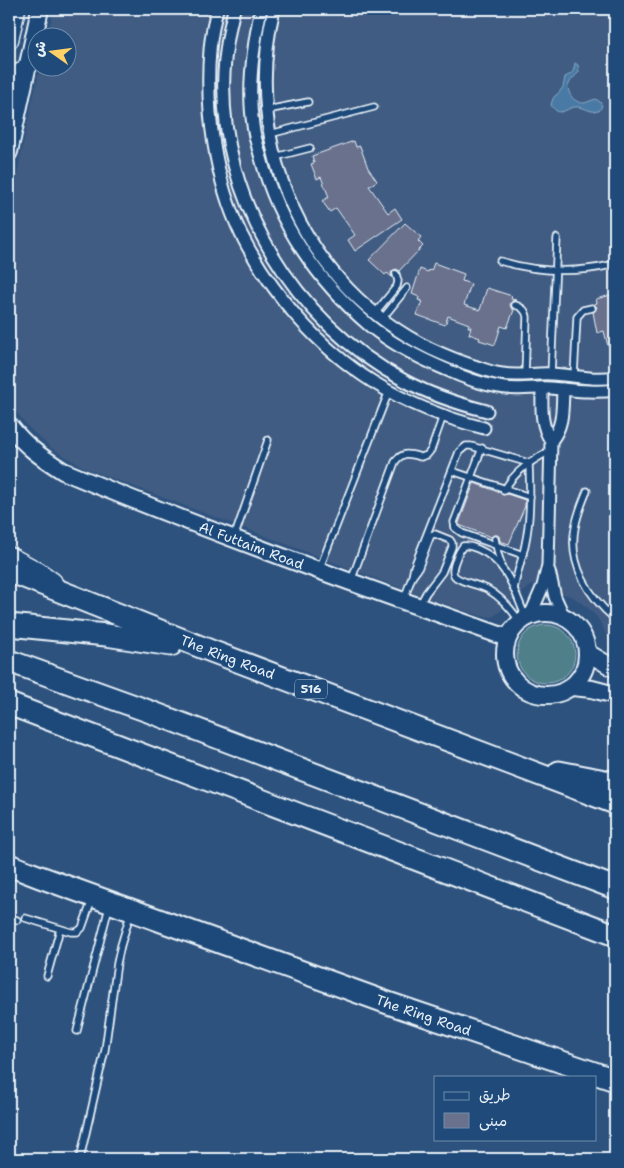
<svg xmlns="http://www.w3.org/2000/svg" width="624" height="1168" font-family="'Shantell Sans','Playpen Sans Arabic',sans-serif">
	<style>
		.built { fill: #405b82 }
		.green { fill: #508089; stroke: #9cb8c0 }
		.water { fill: #487aa5; stroke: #88aac6 }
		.building { fill: #6a718d; stroke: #e8f1f8 }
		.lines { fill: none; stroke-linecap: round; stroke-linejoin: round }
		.lane-casing { stroke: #e8f1f8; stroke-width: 9 }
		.street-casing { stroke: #e8f1f8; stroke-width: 15 }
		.secondary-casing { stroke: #e8f1f8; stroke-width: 20 }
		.primary-casing { stroke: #e8f1f8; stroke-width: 21 }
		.highway-casing { stroke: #e8f1f8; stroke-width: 25 }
		.lane { stroke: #1f4a7a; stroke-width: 5.5 }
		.street { stroke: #1f4a7a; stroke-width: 11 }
		.secondary { stroke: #1f4a7a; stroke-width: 16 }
		.primary { stroke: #1f4a7a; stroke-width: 18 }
		.highway { stroke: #1f4a7a; stroke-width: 21 }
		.labels { text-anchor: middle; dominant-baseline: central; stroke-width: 4; stroke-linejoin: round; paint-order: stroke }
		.shield { fill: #1f4a7a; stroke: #acbfd2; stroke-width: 1 }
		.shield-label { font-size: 12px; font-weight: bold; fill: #e8f1f8 }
		.street-label { font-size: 14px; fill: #e8f1f8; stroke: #1f4a7a }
	</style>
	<rect width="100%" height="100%" fill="#2e527e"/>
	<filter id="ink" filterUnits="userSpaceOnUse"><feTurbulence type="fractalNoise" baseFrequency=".02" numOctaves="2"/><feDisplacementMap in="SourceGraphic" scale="10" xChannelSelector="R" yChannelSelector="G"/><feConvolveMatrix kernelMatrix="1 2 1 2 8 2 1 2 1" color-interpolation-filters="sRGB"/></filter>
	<g filter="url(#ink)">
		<path class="built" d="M54 9H615V649L608 640 603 627 597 617 588 608 573 597 533 584 493 617 481 616 429 599 260 534 85 468 51 448 29 428 12 407 9 400V215L25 134 40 68H68V38L47 37Z"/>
		<circle class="green" cx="546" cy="654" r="29"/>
		<path class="water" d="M575 63 578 65 579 72C576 76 571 79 569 84 566 94 575 103 584 103 589 102 591 100 596 99L600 102 602 106 599 111C588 113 585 106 575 107 570 107 565 112 560 112 556 112 553 108 551 105 554 93 555 98 561 90 564 87 564 81 565 77 574 73 573 72 575 63Z"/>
		<g class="building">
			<path d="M354 141 356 147 360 146 368 168 377 181 369 186 388 213 395 208 402 219 355 251 348 240 355 235 336 208 330 212 322 201 329 197 321 177 317 179 311 164 314 163 312 156Z"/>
			<path d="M405 223 421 237 418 241 423 246 399 271 397 269 393 270 391 273 392 277 387 273 385 275 369 260Z"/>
			<path d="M434 263 464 274 462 281 471 284 464 305 480 310 487 288 512 296 511 299 516 300 512 301 510 304 511 308 514 310 507 328 501 326 495 345 479 340 480 338 469 334 471 327H468L469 324 448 316 445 325 417 315 422 301 418 300 419 297 412 294 420 269 428 272 429 270 431 271Z"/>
			<path d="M615 294V344L608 346 604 331 597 333 593 312 595 311 597 307 594 304 597 303 596 299Z"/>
			<path d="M474 483 499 492 502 495 507 494 525 500V506L509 544 500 541 499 536 497 535H494L491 537 459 525V523Z"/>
		</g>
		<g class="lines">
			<defs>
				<g id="lane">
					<path d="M267 110 308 102"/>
					<path d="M270 134 374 107"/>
					<path d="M275 157 310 148"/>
					<path d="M500 261C537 272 573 274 611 265"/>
					<path d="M515 305C522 307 526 310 527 317L525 375"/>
					<path d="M375 313 397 286 398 281 396 274"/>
					<path d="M382 319 407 288"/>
					<path d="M551 374 557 238"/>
					<path d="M574 376 577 317 583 310 592 308"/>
					<path d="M482 448 456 517 454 522 455 528 462 533 523 555"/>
					<path d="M452 471 530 497"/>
					<path d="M504 491C514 471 532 461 551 450"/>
					<path d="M587 491C582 503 577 516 575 528 568 564 589 597 615 619"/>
					<path d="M234 538 268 440"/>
					<path d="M495 539 498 554 501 563"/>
					<path d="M319 570 389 391"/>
					<path d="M412 577 418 569 431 535 435 534 450 540 452 543V547L442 572 426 593 419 606"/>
					<path d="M351 581 395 462C403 451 410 454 421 457L427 455 431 450 443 416"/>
					<path d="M404 599 412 577 414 567 459 452 466 446H471L529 463C530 491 531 518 525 545 522 560 516 575 514 590"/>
					<path d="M520 622C511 608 501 597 487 589 479 585 457 581 454 575 450 570 459 551 463 546 468 545 473 547 478 549 507 561 515 592 526 618"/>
					<path d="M9 917 17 920"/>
					<path d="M25 918 71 932H77L82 928 92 900"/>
					<path d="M47 976 60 929"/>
					<path d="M77 1031 109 907"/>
					<path d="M80 1159 105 1050 117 963 121 945 130 915"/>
				</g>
				<g id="street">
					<path d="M217 9C214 22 211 36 210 50 205 109 215 180 241 234 271 293 316 346 373 382 407 403 444 418 484 428"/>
					<path d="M234 9C229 30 225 51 224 73 218 198 295 323 405 381 431 395 459 404 487 411"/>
					<path d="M261 9C253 46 247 87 253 125 254 136 258 147 261 158 278 224 318 282 370 326 392 344 419 358 445 369 462 377 480 384 499 387 517 391 533 387 551 388 573 390 594 393 615 390"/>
					<path d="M274 9C241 145 304 287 431 349 446 356 461 362 477 367 485 370 493 373 502 374 519 377 535 373 551 374 573 375 593 381 615 377"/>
					<path d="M551 441C564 425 562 409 563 389"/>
					<path d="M549 571 555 597 564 617"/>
					<path d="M530 616 543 586 548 565 551 441C540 424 542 408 542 388"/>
				</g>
				<g id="secondary">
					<path d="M9 152 40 9"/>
					<path id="s1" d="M9 425C25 446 41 457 63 471 209 532 359 586 508 638"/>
					<circle cx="546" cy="654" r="41"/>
					<path d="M588 653 615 669"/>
					<path d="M572 687 592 689 615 695"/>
				</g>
				<g id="primary">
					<path d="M9 40 16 9"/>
					<path d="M9 84 28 66"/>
					<path d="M9 556 39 572 53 582"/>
				</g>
				<g id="highway">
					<path id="s2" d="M9 571 211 651 615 803"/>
					<path d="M9 625 106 635 171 645"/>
					<path d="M9 661 148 711 615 888"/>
					<path d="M9 704 615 935"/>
					<path d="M559 772 615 783"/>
					<path id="s3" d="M9 865 40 877 388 1003 615 1080"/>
				</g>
			</defs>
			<use href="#lane" class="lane-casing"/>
			<use href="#street" class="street-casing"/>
			<use href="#secondary" class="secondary-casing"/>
			<use href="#primary" class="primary-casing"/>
			<use href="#highway" class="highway-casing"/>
			<use href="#lane" class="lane"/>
			<use href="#street" class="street"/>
			<use href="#secondary" class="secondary"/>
			<use href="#primary" class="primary"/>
			<use href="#highway" class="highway"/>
		</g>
	</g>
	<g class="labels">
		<rect class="shield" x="295" y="679.5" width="32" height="19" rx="4"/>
		<g class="shield-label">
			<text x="311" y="689">516</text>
		</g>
		<g class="street-label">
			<text stroke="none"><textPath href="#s1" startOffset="274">Al Futtaim Road</textPath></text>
			<text stroke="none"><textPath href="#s2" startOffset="235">The Ring Road</textPath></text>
			<text stroke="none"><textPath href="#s3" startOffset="441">The Ring Road</textPath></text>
		</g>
	</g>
	<rect width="624" height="1168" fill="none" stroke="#1f4a7a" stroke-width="30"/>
	<rect x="15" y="15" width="594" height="1138" fill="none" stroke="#e8f1f8" stroke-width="2" filter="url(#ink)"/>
	<rect x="434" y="1076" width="162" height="65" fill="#1f4a7a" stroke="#6f8dac"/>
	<rect x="444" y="1092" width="25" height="8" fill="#1f4a7a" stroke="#6f8dac"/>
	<text x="479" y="1100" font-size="15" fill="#e8f1f8">طريق</text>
	<rect x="444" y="1113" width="25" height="15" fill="#6a718d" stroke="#6f8dac"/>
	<text x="479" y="1126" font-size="15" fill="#e8f1f8">مبنى</text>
	<g transform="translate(52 52) rotate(284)"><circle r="24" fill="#1f4a7a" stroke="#6f8dac"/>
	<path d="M0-4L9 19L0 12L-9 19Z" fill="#ffd166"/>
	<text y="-8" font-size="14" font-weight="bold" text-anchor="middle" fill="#e8f1f8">ش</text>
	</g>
</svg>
